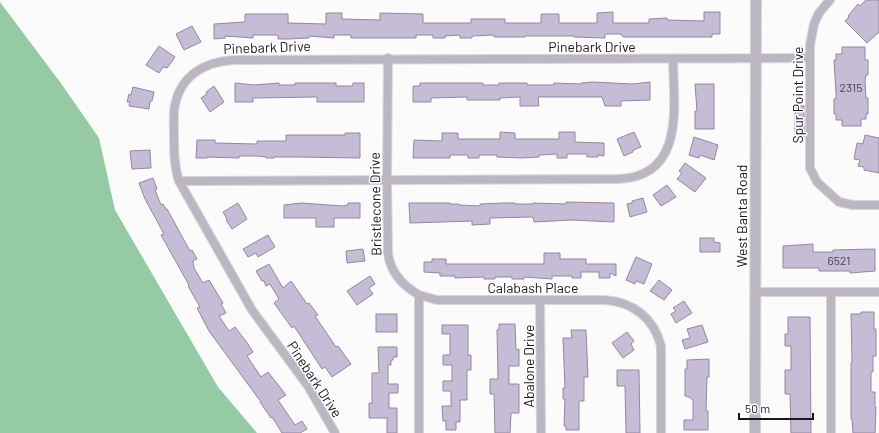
<svg xmlns="http://www.w3.org/2000/svg" width="879" height="433" font-family="Barlow,sans-serif">
	<style>
		.forest { fill: #95caa5 }
		.building { fill: #c6bcd5; stroke: #9288a0 }
		.lines { fill: none; stroke-linecap: round; stroke-linejoin: round }
		.minor-casing { stroke: #d7d7d8; stroke-width: 10 }
		.tertiary-casing { stroke: #d7d7d8; stroke-width: 12 }
		.minor { stroke: #bbb6c1; stroke-width: 8 }
		.tertiary { stroke: #bbb6c1; stroke-width: 10 }
		.labels { text-anchor: middle; dominant-baseline: central; stroke-width: 3; stroke-linejoin: round; paint-order: stroke }
		.number-label { font-size: 12px; fill: #46404d }
		.street-label { font-size: 14px; fill: #1b1720; stroke: #fff }
	</style>
	<rect width="100%" height="100%" fill="#fbfbfb"/>
	<path class="forest" d="M0 2 60 82 99 138 115 210 218 387 257 433H0Z"/>
	<g class="building">
		<path d="M866 0H879V32L867 43 845 21 849 17 848 16 858 4 860 6Z"/>
		<path d="M613 12V23H649V19L667 18V20L704 21V12H720V34H712V37H623L621 34H605V38L574 37V36H525V37H494V35L472 36V38H460V35L445 36V38H433V35H416V38H351V35H334V38L309 36V38L288 39H278V35H253V38L225 36V38L214 39V24L245 22V14H288V23L326 24V13H342V19L380 20V13L423 14V23H471V19H505V23H541V14H559V23H597V13Z"/>
		<path d="M192 26 201 42 184 50 176 34Z"/>
		<path d="M159 46 175 57 167 68 163 67 159 73 146 65Z"/>
		<path d="M842 47H865V60H868V75H866L865 80 866 98H868V114H866V119H861V126H842V120H836V114H834V99H836V93L834 60H836V54H842Z"/>
		<path d="M593 82 632 84 650 82V100L621 101V106H605L602 97H538L539 106H520V97L500 98V100H467V97L431 98V102H413V86H420V83H483V85H499V83H527V85H554V83L581 84V83Z"/>
		<path d="M235 83 254 85 279 83V85H295V83H336V86H353V83H364V102H317V97L253 98V102H235Z"/>
		<path d="M695 84H714V129H695V111H697Z"/>
		<path d="M214 86 224 102 210 112 201 98 207 94 206 92Z"/>
		<path d="M133 87 154 92 152 101H150L149 109 129 106 130 102H127L129 94 131 95Z"/>
		<rect x="795" y="106" width="9" height="31"/>
		<path d="M500 132 515 133V139H559V132H575V142L604 143V156L598 155V157H587V154H567V158H557V154L539 155V157L522 158 497 157V155H479V158H468V155H450V158H413L414 140 442 141V133H458V139H500Z"/>
		<path d="M634 132 641 147 633 150V152L624 156 617 139Z"/>
		<path d="M345 133H360V158L297 157H274V158H266V157L257 156H239V158L207 157V158H196L197 140H215V143L257 144V141H286V135H345Z"/>
		<path d="M865 135 879 138V173L864 170V167L858 166 860 160 854 159 857 143 863 144Z"/>
		<path d="M694 137 718 145 714 160 700 155 699 158 689 155Z"/>
		<path d="M150 150 151 168 132 169 130 151Z"/>
		<path d="M685 163 706 178 695 192 677 179 682 173 679 171Z"/>
		<path d="M153 178 157 189 155 190 161 205 163 204 166 209H167L190 251 192 250 197 259 193 261 194 268 203 283 209 280 223 303 221 304 226 313 219 316 229 331 235 327 248 344 253 352 247 356 261 377 268 372 286 395 278 400 295 425 302 421 307 429 300 433H282L272 417 271 418 260 402H261L209 331 197 308 200 307 188 286 189 285 161 235 164 234 145 199 139 183Z"/>
		<path d="M667 185 676 197 661 206 653 195Z"/>
		<path d="M643 198 647 212 630 217 627 204 632 203V201Z"/>
		<path d="M566 202 614 203V222L571 220 534 222 533 217 490 218V224L472 225V221L410 223 409 203H450V204H459V205L480 206V204L503 203H515V204H533V203L566 204Z"/>
		<path d="M238 203 247 219 232 229 226 220 227 219 223 212Z"/>
		<path d="M301 203 343 206 348 205V203H360V218H334V227H316V218H284V205Z"/>
		<path d="M268 235 275 247 258 257 256 253 248 257 243 249Z"/>
		<path d="M700 238H714V242L720 243V252H700Z"/>
		<path d="M813 244V252H833V250L875 249V271L850 273V271H819V268H783V246Z"/>
		<path d="M363 249 365 261 347 263 346 251Z"/>
		<path d="M544 253H560V259H586V264H616V276L610 273V278H599V272H581V278H572V276H552V279L524 277V279H512V277H495V279H484V277L455 278V276H440V273L424 272V262H432V259H446V264H544Z"/>
		<path d="M636 257 652 264 644 284 636 281 635 284 626 280Z"/>
		<path d="M269 264 283 288 291 281 307 304 309 303 318 315 315 316 336 347 338 346 351 364 332 377 325 367 322 369 294 326 292 328 274 303 279 299 270 284 266 286 264 281H262L256 271Z"/>
		<path d="M370 276 375 284 369 288 373 294 357 305 347 291Z"/>
		<path d="M659 280 672 290 664 300 650 291Z"/>
		<path d="M684 301 692 313 676 323 671 314 676 311 673 308Z"/>
		<path d="M861 312H874V329H876V356H873V372H871V392H875V407H876L875 433H853L852 419H851V363H852L851 314H861Z"/>
		<rect x="376" y="314" width="21" height="18"/>
		<path d="M788 317H810L811 433H791L790 394H785V370H791V346H785V334H788Z"/>
		<path d="M499 324H515L516 350 519 349V366H509V384H519V413H511L510 433H495L494 394H490V379H498L497 330H499Z"/>
		<path d="M442 325H468V355H471V370H467V400H460V422H456V430H446V421H443L442 406H451V391H443V381H452V365H443V355H450V334H442Z"/>
		<path d="M702 325 708 342 685 349 682 340 690 338 687 329Z"/>
		<path d="M571 330H586L588 377H584V401H579V430H566V426H564L565 399H563V388H565L563 338H572Z"/>
		<path d="M627 332 634 341 631 344 634 350 623 358 612 343Z"/>
		<path d="M378 347H397V357H393V360H391V365H388V384H398V393H389V408H397V433H387V418H369V403H372V373H379Z"/>
		<path d="M709 359V377H707L706 411H708V430H684V420H693V400L689 397 685 396V369H687V360Z"/>
		<path d="M617 370H639L640 433H626L625 386H617Z"/>
	</g>
	<g class="lines">
		<defs>
			<g id="minor">
				<path d="M830 0 819 13 814 24 810 45V168L817 182 839 202 853 205H879"/>
				<path d="M388 58 387 180 388 253C390 272 402 285 419 295V433"/>
				<path d="M179 181 618 179C685 177 674 107 673 60"/>
				<path d="M755 292H879"/>
				<path d="M419 295 437 300H605C633 302 654 318 661 346V433"/>
				<path d="M540 300 541 433"/>
				<path d="M335 433 308 386 252 310 179 181C174 166 174 151 174 135 174 126 173 114 175 105 181 75 205 62 233 60 425 58 618 60 810 58"/>
				<path d="M831 433V292"/>
			</g>
			<path id="tertiary" d="M755 433 756 0"/>
		</defs>
		<use href="#minor" class="minor-casing"/>
		<use href="#tertiary" class="tertiary-casing"/>
		<use href="#minor" class="minor"/>
		<use href="#tertiary" class="tertiary"/>
	</g>
	<g class="labels">
		<g class="number-label">
			<text x="851" y="87">2315</text>
			<text x="839" y="260">6521</text>
		</g>
		<g class="street-label">
			<text x="592" y="46">Pinebark Drive</text>
			<text transform="translate(267 47) rotate(-2)">Pinebark Drive</text>
			<text transform="translate(797 95) rotate(-90)">Spur Point Drive</text>
			<text transform="translate(375 204) rotate(-91)">Bristlecone Drive</text>
			<text transform="translate(741 216) rotate(-90)">West Banta Road</text>
			<text x="533" y="287">Calabash Place</text>
			<text transform="translate(528 366) rotate(-90)">Abalone Drive</text>
			<text transform="translate(315 379) rotate(57)">Pinebark Drive</text>
		</g>
	</g>
	<path d="M739 413v6h74v-6" fill="none" stroke="#1b1720" stroke-width="2"/>
	<text x="745" y="413" font-size="12" fill="#1b1720" stroke="#ffffff" stroke-width="3" paint-order="stroke">50 m</text>
</svg>
